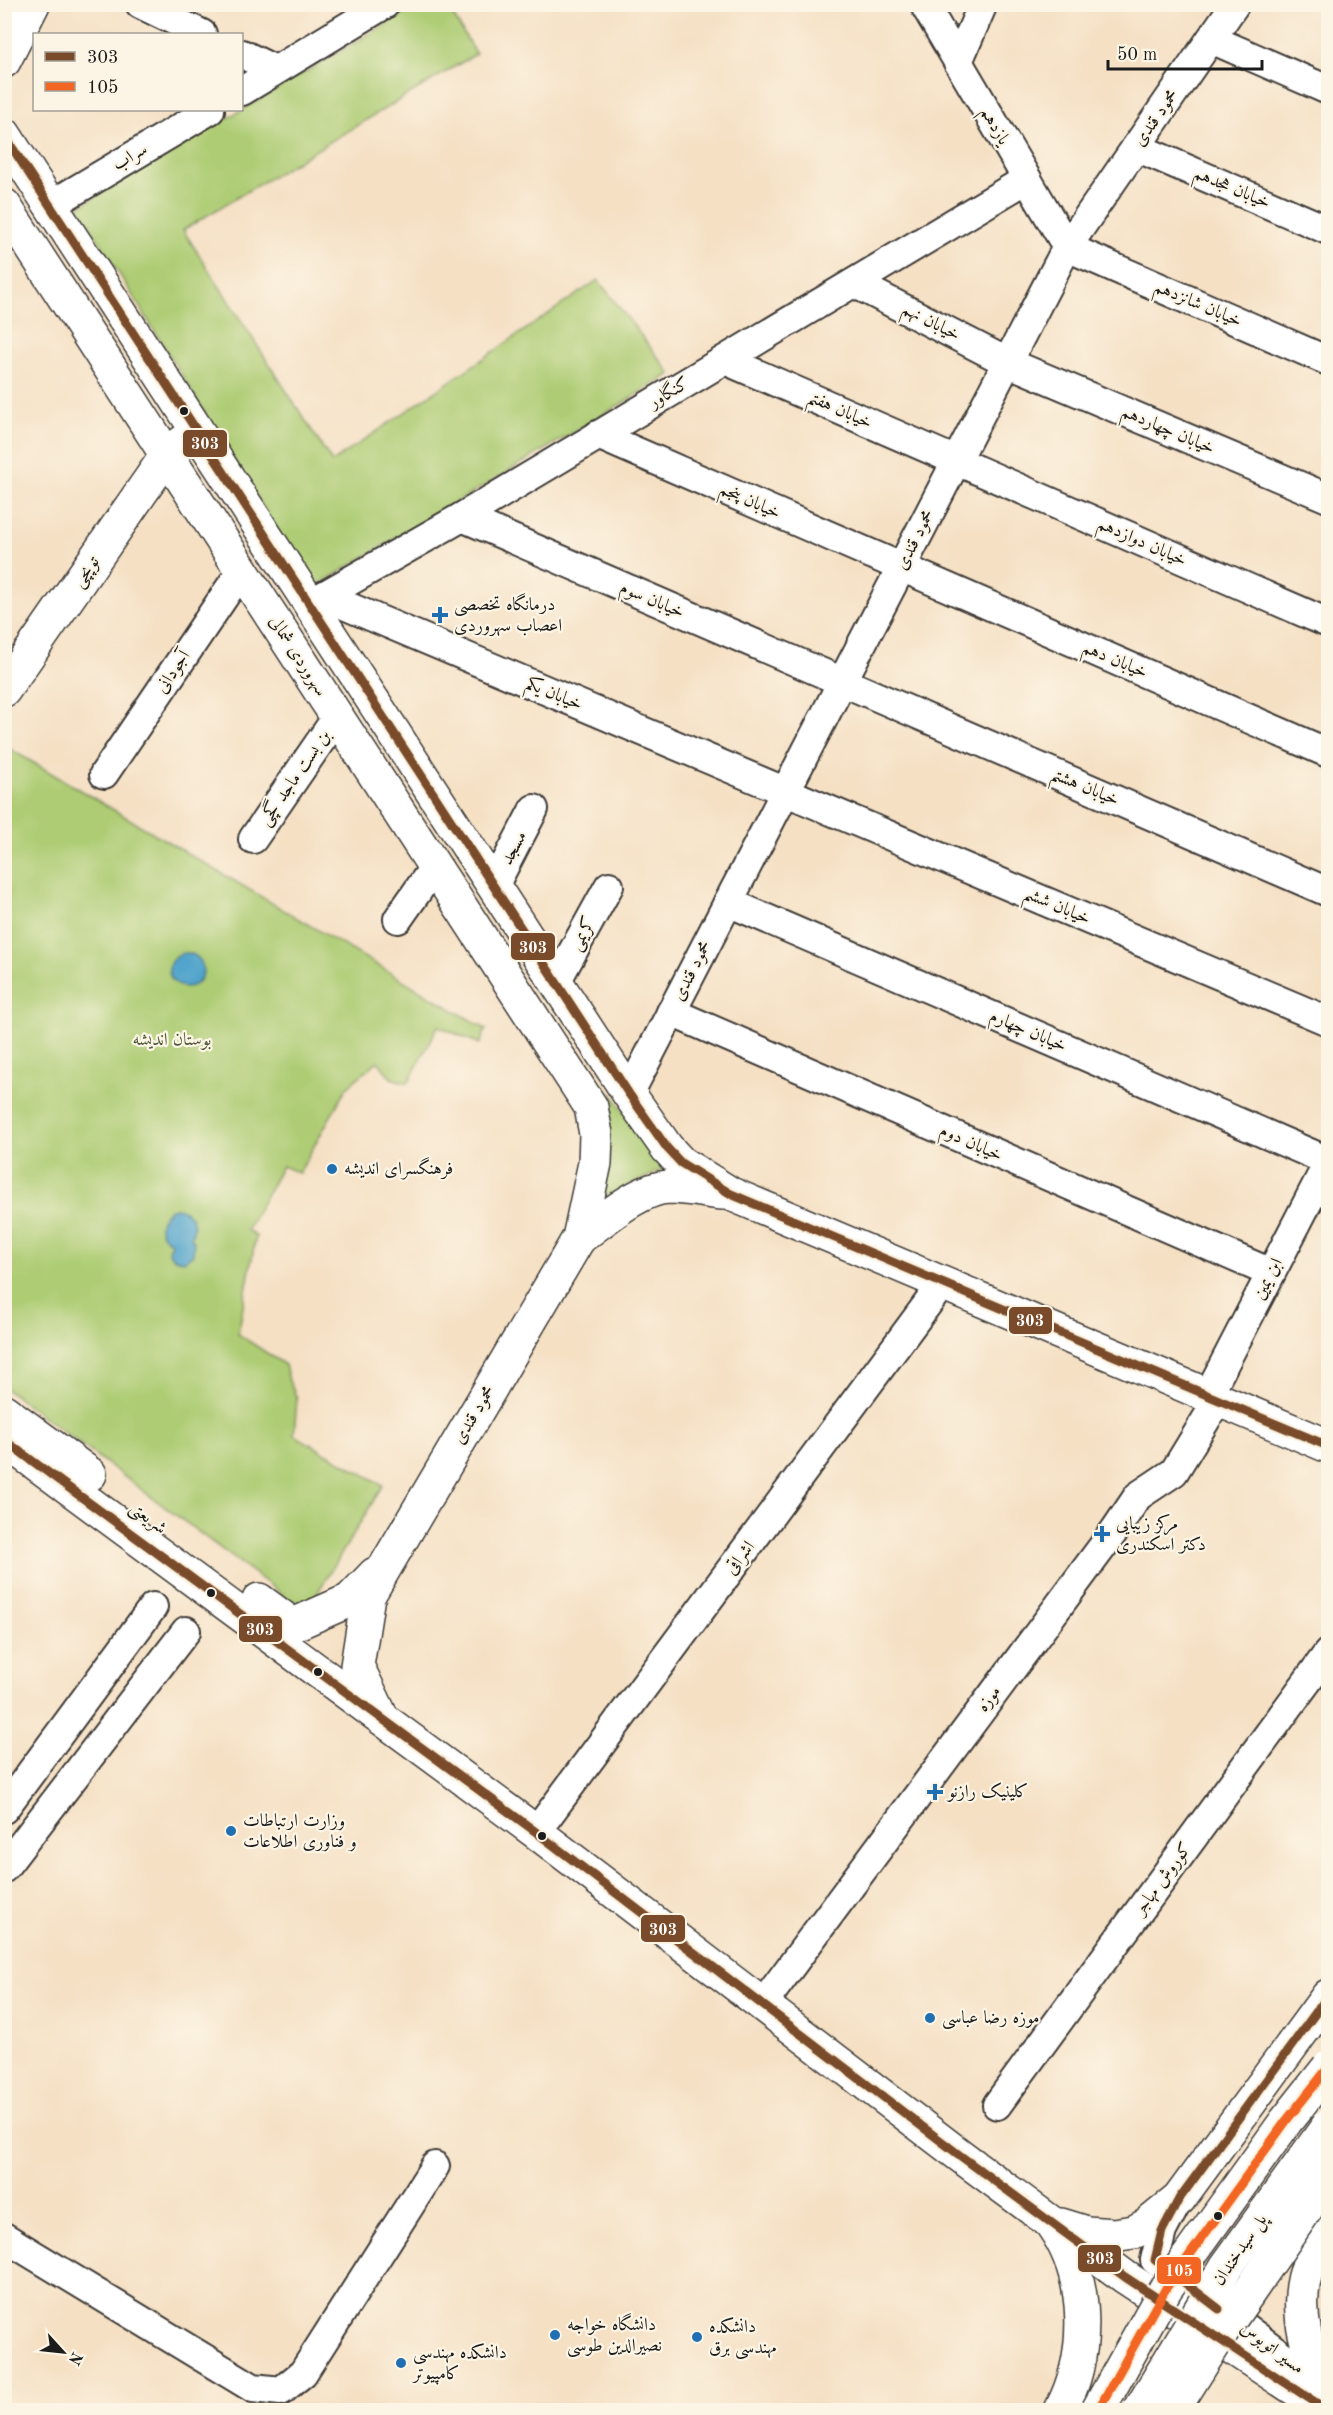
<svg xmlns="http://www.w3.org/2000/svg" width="1333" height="2415" font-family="'Old Standard TT',Amiri,serif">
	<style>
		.green { fill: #adcc73; stroke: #647448; stroke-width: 1.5 }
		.water { fill: #51a4cc; stroke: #366074; stroke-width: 1.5 }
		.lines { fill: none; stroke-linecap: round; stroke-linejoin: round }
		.minor-casing { stroke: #3d3935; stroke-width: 32 }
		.major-casing { stroke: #3d3935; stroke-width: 36 }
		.minor { stroke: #fff; stroke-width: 28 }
		.major { stroke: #fff; stroke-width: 33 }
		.highway-bridge-casing { stroke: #3d3935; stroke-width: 36; stroke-linecap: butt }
		.highway-bridge { stroke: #fff; stroke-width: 33 }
		.bus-1-casing { stroke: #fcf5e5; stroke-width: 14 }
		.bus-2-casing { stroke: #fcf5e5; stroke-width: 14 }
		.bus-1 { stroke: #7a4b2a; stroke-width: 9 }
		.bus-2 { stroke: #f26522; stroke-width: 9 }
		.bus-dot { fill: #1c1c1c; stroke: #fcf5e5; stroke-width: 2 }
		.poi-dot { fill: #1f6fb2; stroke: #fcf5e5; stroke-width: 2 }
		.labels { text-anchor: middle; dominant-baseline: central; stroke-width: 4.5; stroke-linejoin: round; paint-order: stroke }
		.street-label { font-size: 18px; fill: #1c1c1c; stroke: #fcf5e5 }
		.poi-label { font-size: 18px; fill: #1c1c1c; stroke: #fcf5e5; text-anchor: start }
		.park-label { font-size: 18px; fill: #4f5a3a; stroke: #fcf5e5 }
		.line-badge { stroke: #fcf5e5; stroke-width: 2 }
		.badge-label { font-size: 16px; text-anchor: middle; font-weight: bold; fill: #fff }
	</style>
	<rect width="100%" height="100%" fill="#fcf5e5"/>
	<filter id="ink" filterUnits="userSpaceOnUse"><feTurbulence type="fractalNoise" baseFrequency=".0167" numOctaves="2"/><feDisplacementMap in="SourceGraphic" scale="12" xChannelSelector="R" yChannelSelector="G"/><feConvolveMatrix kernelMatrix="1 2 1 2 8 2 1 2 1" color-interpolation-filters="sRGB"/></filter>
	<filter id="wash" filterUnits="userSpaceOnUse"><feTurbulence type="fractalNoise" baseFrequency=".008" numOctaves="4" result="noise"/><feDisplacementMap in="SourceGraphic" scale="24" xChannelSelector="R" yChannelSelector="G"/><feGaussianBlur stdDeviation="1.35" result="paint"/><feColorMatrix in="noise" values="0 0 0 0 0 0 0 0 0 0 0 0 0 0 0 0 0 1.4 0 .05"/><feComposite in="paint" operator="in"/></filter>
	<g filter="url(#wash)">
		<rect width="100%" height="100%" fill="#f5e0c4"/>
		<g class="green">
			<path d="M418 5H447L476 54 183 230 332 462 598 280 671 374 313 588 78 207Z"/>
			<path d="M5 746 486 1029 480 1044 438 1026 408 1083 391 1078 378 1061 347 1087 299 1173 282 1166 247 1230 256 1236 238 1334 285 1365 289 1381 297 1398 294 1435 383 1485 306 1612 5 1388Z"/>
			<path d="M612 1094 663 1170 601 1198Z"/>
		</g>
		<g class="water">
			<circle cx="186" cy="970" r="17"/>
			<path d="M175 1208C191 1209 198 1223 191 1237L194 1242 193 1254 184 1261 172 1257 169 1252 171 1242C161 1237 158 1229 161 1219L169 1210Z"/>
		</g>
	</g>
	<g filter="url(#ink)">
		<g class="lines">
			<defs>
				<g id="minor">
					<path d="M140 4 202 34"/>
					<path d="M924 4 1067 247"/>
					<path d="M1211 39 1328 90"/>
					<path d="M242 54 275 70"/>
					<path d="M958 62 983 4"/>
					<path d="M242 91 385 4"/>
					<path d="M1136 147 1328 230"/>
					<path d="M51 205 210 110"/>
					<path d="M1067 247 1328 361"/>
					<path d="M854 283 1007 362 1328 498"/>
					<path d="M725 360 1328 623"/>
					<path d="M598 435 1328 753"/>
					<path d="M462 517 1328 892"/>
					<path d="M323 596 1328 1021"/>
					<path d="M311 603 462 517 1027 179"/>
					<path d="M104 774 242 570"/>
					<path d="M253 839 337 717"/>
					<path d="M494 886 534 809"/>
					<path d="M728 902 1328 1161"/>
					<path d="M398 919 435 866"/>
					<path d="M556 982 609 886"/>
					<path d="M671 1012 1271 1273"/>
					<path d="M629 1094 1067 247 1235 4"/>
					<path d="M1208 1395 1328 1163"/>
					<path d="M4 1809 153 1607"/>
					<path d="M536 1832 943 1283"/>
					<path d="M4 1868 186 1631"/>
					<path d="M763 2004 1115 1530 1138 1496 1174 1472 1218 1400"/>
					<path d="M997 2105 1328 1653"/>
					<path d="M1179 2199 1162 2231 1155 2260 1328 2390"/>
					<path d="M4 2237 253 2388 281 2391 303 2373 435 2166"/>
				</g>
				<g id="major">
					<path d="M4 61 33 4"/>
					<path d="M4 134 629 1094 667 1148 681 1163 731 1194 1328 1446"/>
					<path d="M4 205 591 1107 596 1134 595 1163 579 1238 368 1596 357 1666 382 1718"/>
					<path d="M4 690 167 455 183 442"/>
					<path d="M579 1238C603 1221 639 1188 669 1187 686 1187 705 1191 721 1193"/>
					<path d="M4 1411 90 1474"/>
					<path d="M4 1440 536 1832 962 2157 1125 2277 1327 2410"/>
					<path d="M259 1600 293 1625 350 1600 375 1574"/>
					<path d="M1061 2225 1087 2233 1113 2235 1134 2232 1147 2225 1179 2199 1328 1996"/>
					<path d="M1053 2226C1090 2279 1090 2355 1061 2410"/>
					<path d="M1328 2228C1305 2261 1296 2293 1305 2334 1308 2351 1321 2368 1328 2384"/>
				</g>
			</defs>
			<use href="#minor" class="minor-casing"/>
			<use href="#major" class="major-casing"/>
			<use href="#minor" class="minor"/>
			<use href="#major" class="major"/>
			<defs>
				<g id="highway-bridge">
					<path d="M1098 2410 1166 2288 1286 2121 1328 2068"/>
					<path d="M1140 2410 1226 2267 1328 2126"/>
					<path d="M1173 2410 1225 2327 1328 2177"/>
				</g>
			</defs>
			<use href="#highway-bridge" class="highway-bridge-casing"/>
			<use href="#highway-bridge" class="highway-bridge"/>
			<defs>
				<g id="bus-1">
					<path d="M4 135 629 1094 667 1148 681 1163 731 1194 1328 1446"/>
					<path d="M4 1440 536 1832 962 2157 1125 2277 1327 2410"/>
					<path d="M1219 2309 1155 2260 1162 2231 1179 2199 1328 1996"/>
				</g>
				<path id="bus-2" d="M1098 2410 1166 2288 1286 2121 1328 2068"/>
			</defs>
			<use href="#bus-1" class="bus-1-casing"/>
			<use href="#bus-2" class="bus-2-casing"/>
			<use href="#bus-1" class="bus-1"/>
			<use href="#bus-2" class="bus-2"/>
		</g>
	</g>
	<g class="bus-dot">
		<circle cx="184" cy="411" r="5"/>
		<circle cx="211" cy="1593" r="5"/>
		<circle cx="318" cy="1672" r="5"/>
		<circle cx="542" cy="1836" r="5"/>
		<circle cx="1218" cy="2216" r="5"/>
	</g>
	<g class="poi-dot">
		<path d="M437 606h6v6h6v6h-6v6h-6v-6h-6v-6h6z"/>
		<circle cx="332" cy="1169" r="6"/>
		<path d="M1099 1525h6v6h6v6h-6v6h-6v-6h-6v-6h6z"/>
		<path d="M932 1783h6v6h6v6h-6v6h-6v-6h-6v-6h6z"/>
		<circle cx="231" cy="1831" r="6"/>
		<circle cx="930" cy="2018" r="6"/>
		<circle cx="555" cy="2335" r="6"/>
		<circle cx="697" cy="2337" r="6"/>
		<circle cx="401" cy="2363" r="6"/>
	</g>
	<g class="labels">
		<g class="street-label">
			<text transform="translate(1156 118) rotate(-55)">محمود قندی</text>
			<text transform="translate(995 126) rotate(60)">یازدهم</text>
			<text transform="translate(130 157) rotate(-31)">سراب</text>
			<text transform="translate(1232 188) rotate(23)">خیابان هجدهم</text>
			<text transform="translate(1198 304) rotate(23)">خیابان شانزدهم</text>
			<text transform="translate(931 322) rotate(27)">خیابان نهم</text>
			<text transform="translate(669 393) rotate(-31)">کنگاور</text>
			<text transform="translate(840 410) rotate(24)">خیابان هفتم</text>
			<text transform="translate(1168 430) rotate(23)">خیابان چهاردهم</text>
			<text transform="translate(750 501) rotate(24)">خیابان پنجم</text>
			<text transform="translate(915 540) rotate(-63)">محمود قندی</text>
			<text transform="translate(1142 542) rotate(24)">خیابان دوازدهم</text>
			<text transform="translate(86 572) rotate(-55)">توپچی</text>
			<text transform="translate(652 600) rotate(23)">خیابان سوم</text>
			<text transform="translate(298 656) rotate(57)">سهروردی شمالی</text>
			<text transform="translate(1115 660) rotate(23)">خیابان دهم</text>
			<text transform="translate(173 672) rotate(-56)">آجودانی</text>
			<text transform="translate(554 694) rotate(23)">خیابان یکم</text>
			<text transform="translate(295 778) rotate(-55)">بن بست ماجد گچی</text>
			<text transform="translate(1085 787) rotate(23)">خیابان هشتم</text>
			<text transform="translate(514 848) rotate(-62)">مسجد</text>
			<text transform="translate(1057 906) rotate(23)">خیابان ششم</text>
			<text transform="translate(583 934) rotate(-61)">کریمی</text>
			<text transform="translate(692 971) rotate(-63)">محمود قندی</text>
			<text transform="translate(1028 1031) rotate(23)">خیابان چهارم</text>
			<text transform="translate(971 1143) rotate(24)">خیابان دوم</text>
			<text transform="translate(1268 1279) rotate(-63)">ابن یمین</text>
			<text transform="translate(474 1415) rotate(-59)">محمود قندی</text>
			<text transform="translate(148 1518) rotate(37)">شریعتی</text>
			<text transform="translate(740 1558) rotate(-53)">اشراقی</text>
			<text transform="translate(989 1699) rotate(-53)">موزه</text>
			<text transform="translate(1163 1879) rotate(-54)">کوروش مهاجر</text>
			<text transform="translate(1240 2250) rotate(-56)">پل سیدخندان</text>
			<text transform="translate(1272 2348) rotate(37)">مسیر اتوبوس</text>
		</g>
		<g class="poi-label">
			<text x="454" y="605">درمانگاه تخصصی<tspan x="454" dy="21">اعصاب سهروردی</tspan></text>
			<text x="344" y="1169">فرهنگسرای اندیشه</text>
			<text x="1116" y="1524">مرکز زیبایی<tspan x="1116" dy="21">دکتر اسکندری</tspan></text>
			<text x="948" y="1792">کلینیک رازنو</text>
			<text x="243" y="1821">وزارت ارتباطات<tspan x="243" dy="21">و فناوری اطلاعات</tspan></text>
			<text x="942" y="2018">موزه رضا عباسی</text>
			<text x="567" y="2325">دانشگاه خواجه<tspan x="567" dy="21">نصیرالدین طوسی</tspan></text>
			<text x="709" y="2327">دانشکده<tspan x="709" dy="21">مهندسی برق</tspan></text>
			<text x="413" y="2353">دانشکده مهندسی<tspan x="413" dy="21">کامپیوتر</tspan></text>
		</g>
		<g class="park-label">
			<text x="172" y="1040">بوستان اندیشه</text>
		</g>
	</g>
	<g class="line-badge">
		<rect x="182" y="429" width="46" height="29" rx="6" fill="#7a4b2a"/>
		<rect x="510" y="932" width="46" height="29" rx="6" fill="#7a4b2a"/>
		<rect x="1008" y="1306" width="45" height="29" rx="6" fill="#7a4b2a"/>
		<rect x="238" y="1615" width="45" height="28" rx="6" fill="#7a4b2a"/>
		<rect x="640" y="1914" width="46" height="29" rx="6" fill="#7a4b2a"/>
		<rect x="1077" y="2244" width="45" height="29" rx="6" fill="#7a4b2a"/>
		<rect x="1156" y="2256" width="46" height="29" rx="6" fill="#f26522"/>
	</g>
	<g class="badge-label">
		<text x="205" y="449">303</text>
		<text x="533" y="953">303</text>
		<text x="1030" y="1326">303</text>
		<text x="260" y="1635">303</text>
		<text x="663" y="1935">303</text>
		<text x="1100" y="2264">303</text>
		<text x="1179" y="2276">105</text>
	</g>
	<rect width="1333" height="2415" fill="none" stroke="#fcf5e5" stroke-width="24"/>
	<rect x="33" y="33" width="210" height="78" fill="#fcf5e5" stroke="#a29e95" stroke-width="1.5"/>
	<rect x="45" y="52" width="30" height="9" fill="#7a4b2a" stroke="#a29e95" stroke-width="1.5"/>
	<text x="87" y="63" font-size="18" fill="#1c1c1c">303</text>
	<rect x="45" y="82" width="30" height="9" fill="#f26522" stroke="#a29e95" stroke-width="1.5"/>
	<text x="87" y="93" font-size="18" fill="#1c1c1c">105</text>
	<g transform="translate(63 2352) rotate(117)" stroke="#fcf5e5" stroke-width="4.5" paint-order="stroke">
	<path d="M0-4.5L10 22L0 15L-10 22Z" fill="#1c1c1c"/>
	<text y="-9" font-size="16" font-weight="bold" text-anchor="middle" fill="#1c1c1c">N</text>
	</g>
	<path d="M1108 60v9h154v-9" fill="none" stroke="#1c1c1c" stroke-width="3"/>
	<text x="1117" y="60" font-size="18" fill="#1c1c1c" stroke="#fcf5e5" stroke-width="4.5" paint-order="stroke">50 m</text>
</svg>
